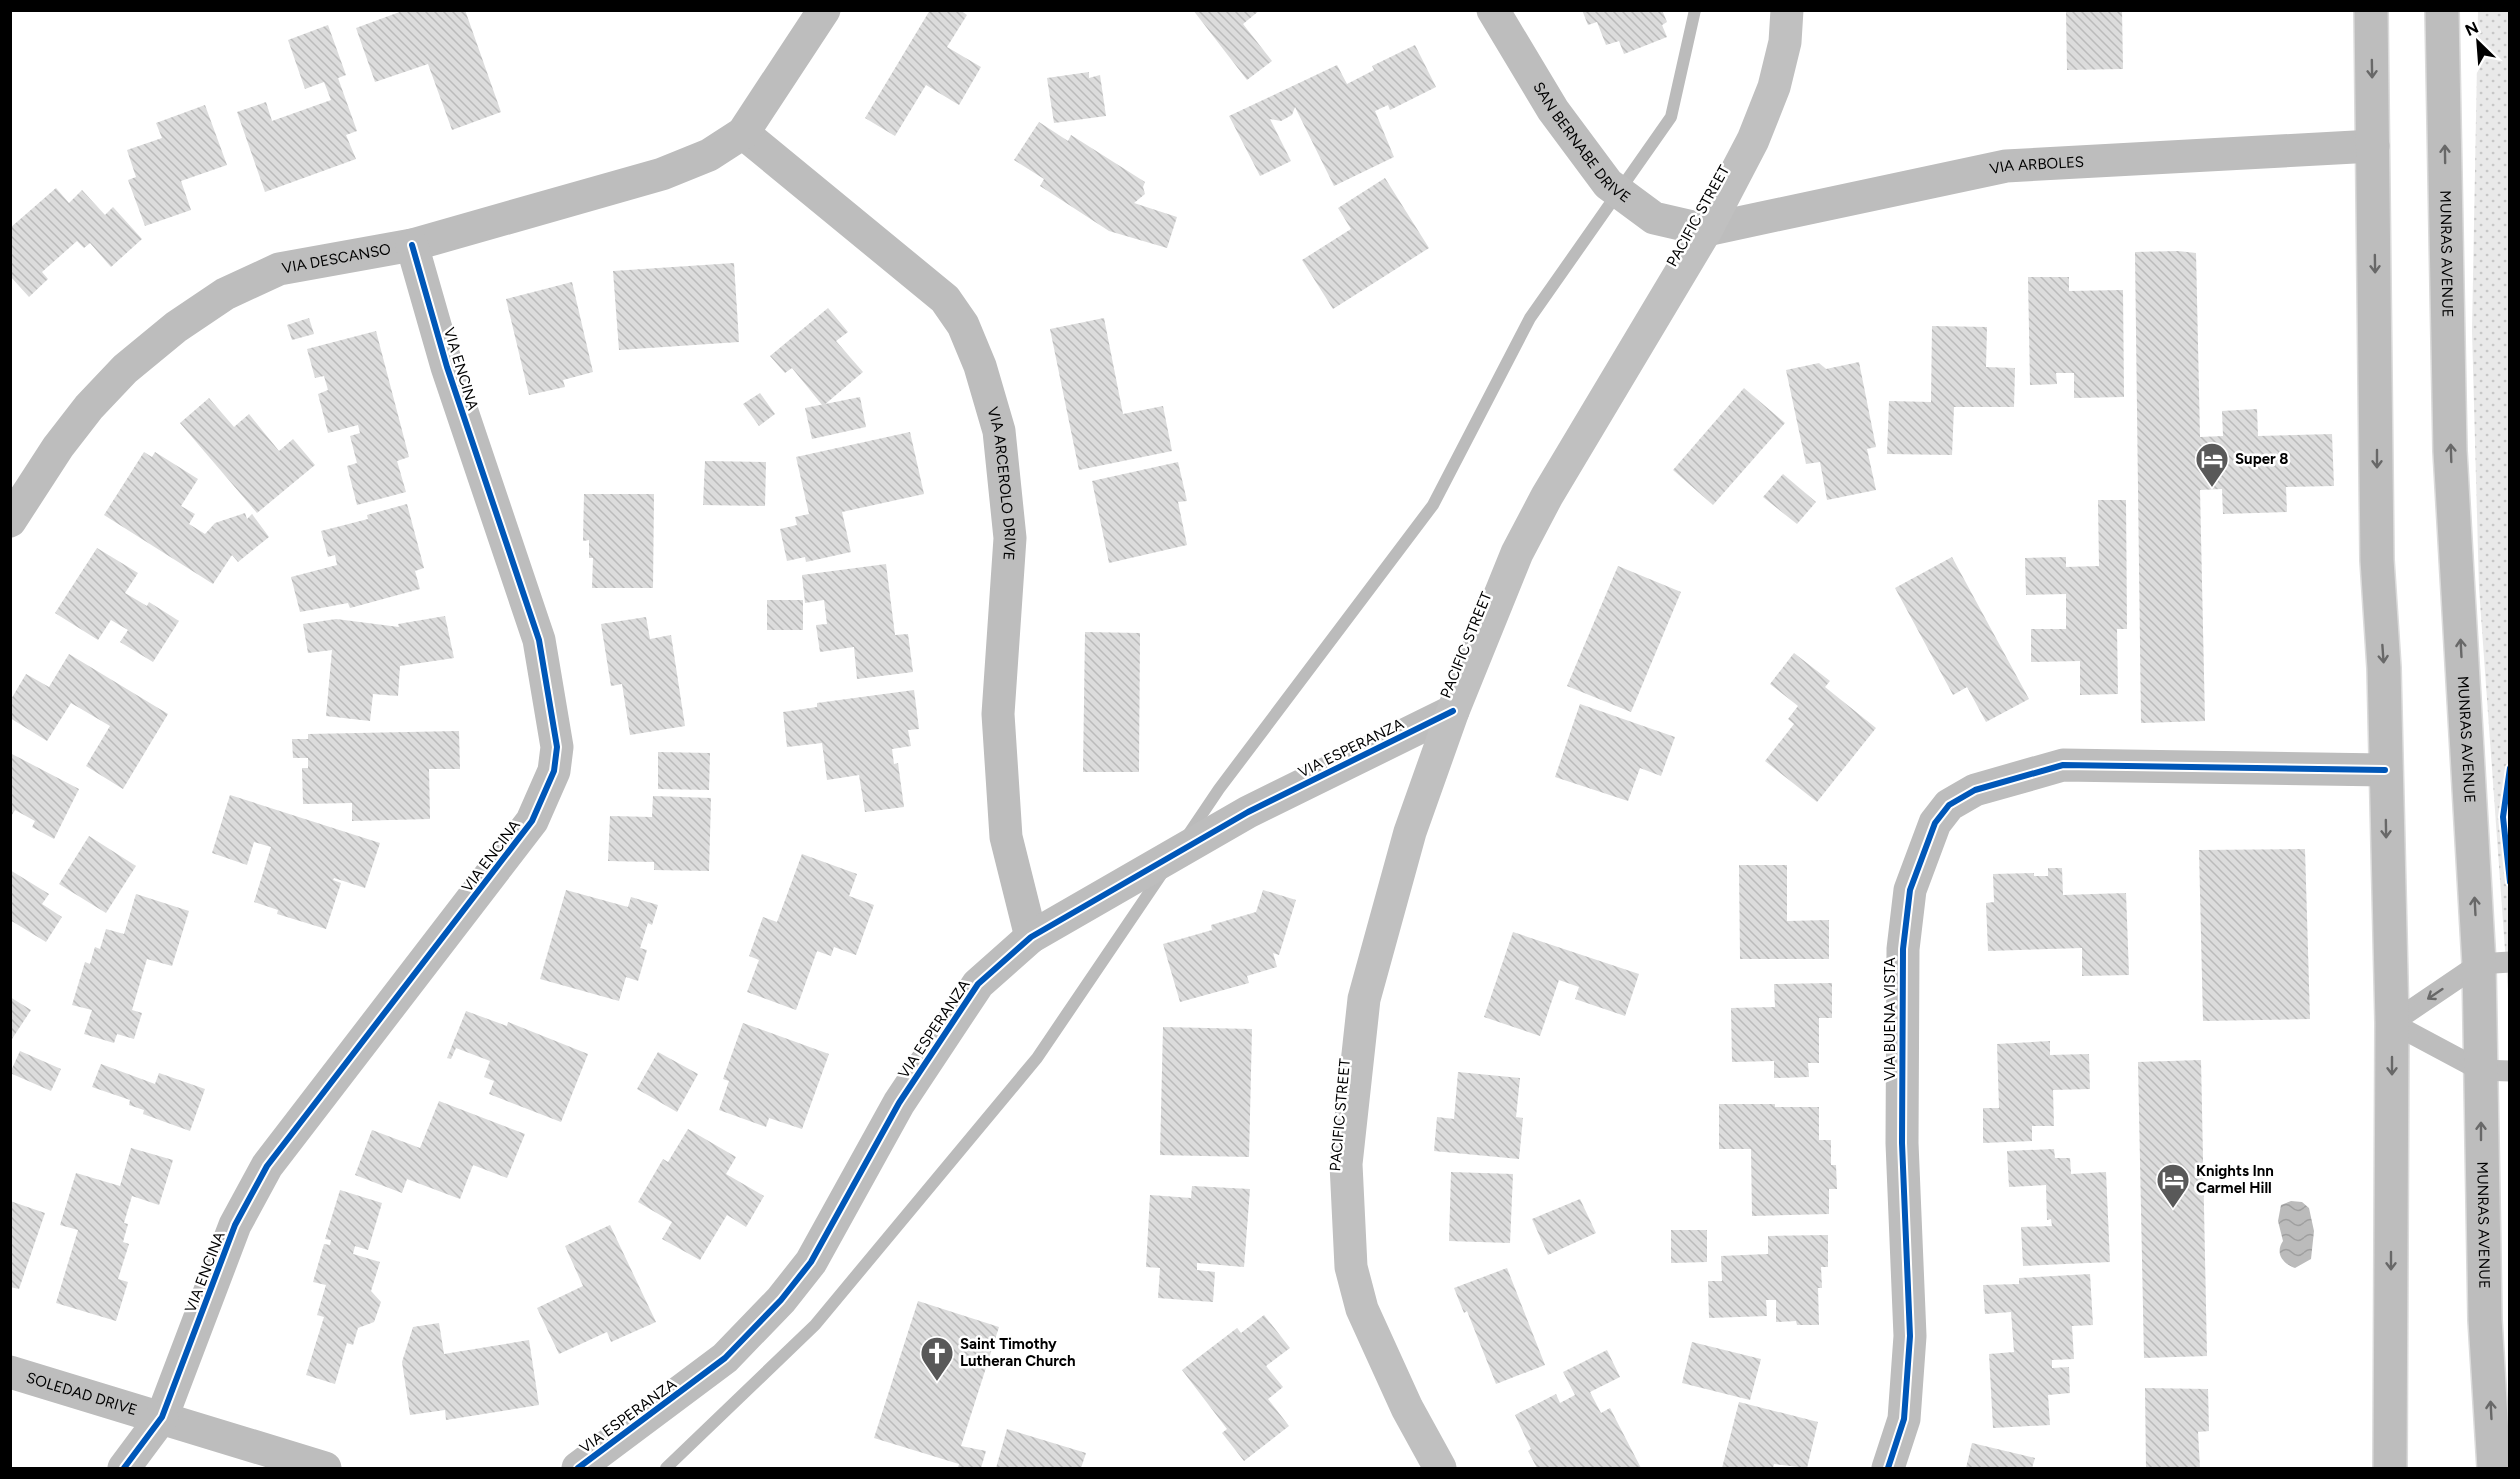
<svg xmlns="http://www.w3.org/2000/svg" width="2520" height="1479" font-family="Figtree,sans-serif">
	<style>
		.park { fill: url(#park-dots) }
		.water { fill: url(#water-waves) }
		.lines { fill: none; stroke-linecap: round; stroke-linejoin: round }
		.stream { stroke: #bbb; stroke-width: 12 }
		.building { fill: url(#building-back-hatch) }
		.primary-casing { stroke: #dbdbdb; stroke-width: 36 }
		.service { stroke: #bdbdbd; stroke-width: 21 }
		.minor { stroke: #bdbdbd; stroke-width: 33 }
		.tertiary { stroke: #bdbdbd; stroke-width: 33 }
		.secondary { stroke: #c0c0c0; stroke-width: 33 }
		.primary { stroke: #bdbdbd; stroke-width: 33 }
		.cycleway-casing { stroke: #fff; stroke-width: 10 }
		.cycleway { stroke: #0057b8; stroke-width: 6 }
		.oneway { stroke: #686868 }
		.labels { text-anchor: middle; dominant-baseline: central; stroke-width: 5; stroke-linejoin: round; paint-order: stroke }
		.street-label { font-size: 15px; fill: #000; stroke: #fff }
		.poi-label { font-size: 15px; font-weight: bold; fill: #000; stroke: #fff; text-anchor: start }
	</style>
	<defs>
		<pattern id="park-dots" width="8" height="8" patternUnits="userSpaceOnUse" patternTransform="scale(1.5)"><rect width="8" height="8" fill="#e9e9e9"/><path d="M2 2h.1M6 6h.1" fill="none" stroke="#c6c6c6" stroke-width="1.8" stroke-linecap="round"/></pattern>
		<pattern id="water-waves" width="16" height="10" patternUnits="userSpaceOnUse" patternTransform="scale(1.5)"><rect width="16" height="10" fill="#bbb"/><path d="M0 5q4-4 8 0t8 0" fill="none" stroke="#9f9f9f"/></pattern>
		<pattern id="building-back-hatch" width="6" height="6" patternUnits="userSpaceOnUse" patternTransform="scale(1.5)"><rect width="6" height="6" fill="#dcdcdc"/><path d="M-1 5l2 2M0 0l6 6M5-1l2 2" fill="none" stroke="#bbb"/></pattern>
	</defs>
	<rect width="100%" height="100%" fill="#fff"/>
	<path class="park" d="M2478 11H2509V1005L2479 588 2472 331Z"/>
	<path class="water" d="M2291 1201 2302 1202 2309 1208 2314 1231 2311 1259 2295 1268C2282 1263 2275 1253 2283 1241L2278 1221 2281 1205Z"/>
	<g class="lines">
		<g class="stream">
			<path d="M1188 835 1219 789 1433 505 1530 318 1671 117 1695 10"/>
			<path d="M666 1468 815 1325 1037 1058 1163 872"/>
		</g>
	</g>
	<g class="building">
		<path d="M405 10H465L501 112 452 130 428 64 375 82 356 28Z"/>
		<path d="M930 10H960L967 15 947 47 981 67 959 105 926 85 895 136 865 118Z"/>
		<path d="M1193 10H1260L1243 24 1272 61 1247 80Z"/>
		<path d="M1582 10H1662L1667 22 1662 25 1667 37 1624 54 1619 41 1606 45 1597 22 1588 25Z"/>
		<path d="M2066 10H2122L2123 69 2067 70Z"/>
		<path d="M328 25 346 75 338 78 357 131 346 135 356 159 265 192 237 112 266 102 272 121 331 100 324 82 305 89 288 40Z"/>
		<path d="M1415 45 1436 87 1390 110 1388 105 1375 111 1394 157 1334 186 1295 107 1292 115 1281 121 1270 119 1291 161 1260 176 1229 116 1337 65 1347 84 1374 70 1372 66Z"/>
		<path d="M1089 72V78L1100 75 1106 116 1054 123 1047 78Z"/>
		<path d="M205 105 227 165 181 181 191 210 145 226 128 180 136 177 127 150 162 138 156 123Z"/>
		<path d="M1039 122 1068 141 1071 135 1145 182 1143 187 1145 194 1134 203 1177 217 1167 248 1109 231 1040 186 1044 179 1014 160Z"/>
		<path d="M1385 178 1429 248 1333 309 1302 260 1351 229 1338 208Z"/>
		<path d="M56 188 69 203 82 190 105 215 113 207 142 239 111 267 90 243 84 248 77 241 42 272 48 279 29 297 10 276V228Z"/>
		<path d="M2178 251 2196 253 2200 437 2223 436 2222 411 2257 409 2258 436 2332 434 2334 486 2286 487 2287 512 2223 514 2222 489 2200 490 2205 721 2141 723 2135 252Z"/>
		<path d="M734 263 739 342 619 350 613 271Z"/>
		<path d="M2028 277H2069V291L2123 290 2124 397 2074 398V373H2056L2057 384 2030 385Z"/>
		<path d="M572 282 593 372 563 380 565 387 529 395 506 299Z"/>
		<path d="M828 308 848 332 836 341 863 372 823 406 792 368 785 373 770 356Z"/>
		<path d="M309 318 314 334 292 340 287 325Z"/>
		<path d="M1104 318 1123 414 1163 406 1172 451 1079 470 1050 329Z"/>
		<path d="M1932 326 1987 327 1986 367 2015 368 2014 407H1954L1952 455 1887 454 1889 401 1931 402Z"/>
		<path d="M376 331 409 457 397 461 406 492 357 505 347 466 357 463 350 436 360 433 358 425 328 433 318 394 328 390 324 376 315 378 307 349Z"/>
		<path d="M1859 362 1876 447 1867 449 1876 490 1827 500 1820 462 1806 464 1786 370 1819 363 1826 369Z"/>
		<path d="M1744 388 1785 423 1713 505 1673 470Z"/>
		<path d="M760 393 775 414 759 426 743 404Z"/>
		<path d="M860 397 866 427 812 439 805 408Z"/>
		<path d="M209 398 234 427 249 414 279 451 293 439 315 465 257 513 180 423Z"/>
		<path d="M910 432 924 494 842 512 851 552 806 562 805 557 787 561 780 529 797 525 795 517 809 514 796 457Z"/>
		<path d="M144 452 152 457 155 452 198 479 181 506 195 514 189 524 205 534 215 523 245 513 247 519 252 514 269 537 238 562 232 555 213 584 104 515Z"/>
		<path d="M705 461 766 462 765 506 703 505Z"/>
		<path d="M1178 462 1187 501 1178 502 1187 545 1109 563 1092 481Z"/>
		<path d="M1783 474 1816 502 1797 524 1763 497Z"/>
		<path d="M584 494H654L653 588H592L593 558H589V540L583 541Z"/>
		<path d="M2098 500H2126L2127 629H2117L2118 694 2080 695V661L2031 662V629H2066V594L2026 595 2025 558 2066 557V567L2099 566Z"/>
		<path d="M407 504 424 568 415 571 420 589 350 608 348 603 300 612 291 577 337 565 335 555 328 557 321 531 368 519 367 515Z"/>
		<path d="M97 548 138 573 125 593 147 606 149 602 179 621 153 662 120 642 128 630 111 620 98 640 55 613Z"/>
		<path d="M1952 557 2029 699 1986 722 1967 687 1953 695 1895 588Z"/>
		<path d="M886 564 895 635 908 634 913 672 857 679 854 647 820 652 816 625 827 624 824 600 805 603 802 575Z"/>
		<path d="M1618 566 1681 592 1631 712 1567 686Z"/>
		<rect x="767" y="600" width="36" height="30"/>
		<path d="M445 616 454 658 400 666 398 696 373 694 370 721 326 716 332 650 308 653 303 624 336 619 399 627 398 624Z"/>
		<path d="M646 617 650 639 671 635 685 726 630 735 622 684 611 686 601 624Z"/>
		<path d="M1085 632 1140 633 1139 772H1083Z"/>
		<path d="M1794 653 1830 681 1825 687 1876 728 1817 802 1765 761 1794 724 1788 719 1798 706 1770 684Z"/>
		<path d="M69 654 168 714 123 789 86 766 110 726 71 703 47 741 10 718V701L26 674 49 687Z"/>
		<path d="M914 690 919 729 908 730 911 746 892 749 894 764 898 763 904 807 865 812 859 775 827 780 822 743 787 747 783 712 817 707V703Z"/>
		<path d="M1580 704 1675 737 1661 776 1640 768 1628 801 1555 777Z"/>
		<path d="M459 731 460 769H429L430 819 352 821V803L303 804 302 768H308V758H293L292 739H308V734Z"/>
		<path d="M658 752 710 753 709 790 658 789Z"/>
		<path d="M10 753 79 789 54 839 32 827 35 821 15 810 10 818Z"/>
		<path d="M230 795 380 843 365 888 334 878 333 880 341 883 326 929 277 914 278 910 254 902 271 847 254 842 247 865 212 853Z"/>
		<path d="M653 796 711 798 709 871 654 870V862L608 861 610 816 652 817Z"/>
		<path d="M89 836 136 866 106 913 59 884Z"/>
		<path d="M2305 849 2310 1019 2203 1021 2199 850Z"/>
		<path d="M802 854 857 874 849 896 874 905 856 955 834 947 831 956 817 951 796 1010 747 992 759 960 749 956 763 917 777 922Z"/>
		<path d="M1739 865H1787V921L1829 920V959H1740Z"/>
		<path d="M2048 868H2062L2063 895 2126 893 2129 975 2082 976V948L1988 951 1986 903 1994 902 1993 874 2034 873V876H2048Z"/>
		<path d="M10 870 49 894 42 904 62 917 46 942 10 920Z"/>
		<path d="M566 890 628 907 631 897 658 905 652 925 648 923 640 948 647 950 638 981 626 977 619 1001 540 979Z"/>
		<path d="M1263 890 1296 900 1279 955 1273 953 1277 967 1247 976 1249 983 1180 1002 1163 944 1212 930 1211 925 1256 912Z"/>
		<path d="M136 894 189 911 172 966 147 959 132 1010 142 1013 134 1039 117 1034 114 1043 84 1034 92 1010 72 1005 85 962 90 964 95 947 100 949 106 929 124 934Z"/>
		<path d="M1513 932 1639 974 1625 1016 1575 999 1579 987 1559 980 1540 1036 1484 1017Z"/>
		<path d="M1832 983V1018H1819V1063H1808L1809 1077 1774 1078V1061L1732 1062 1731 1008 1775 1007 1774 984Z"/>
		<path d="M10 997 31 1010 10 1042Z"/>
		<path d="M466 1011 507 1026 508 1022 588 1054 561 1122 489 1094 494 1081 484 1077 490 1061 456 1048 451 1059 447 1058Z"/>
		<path d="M743 1023 829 1054 802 1129 769 1118 766 1127 719 1110 729 1081 723 1079Z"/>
		<path d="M1163 1027 1252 1029 1249 1157 1160 1155Z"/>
		<path d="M2050 1041V1055L2089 1054 2090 1089 2053 1090 2054 1126H2032V1141L1983 1143V1108H1999L1997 1044Z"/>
		<path d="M20 1051 61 1069 51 1091 10 1073Z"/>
		<path d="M658 1052 698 1074 677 1112 637 1089Z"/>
		<path d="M2201 1060 2207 1356 2144 1358 2138 1062Z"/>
		<path d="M101 1064 155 1084 159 1073 205 1089 190 1131 143 1114 144 1110 129 1105 130 1100 92 1087Z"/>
		<path d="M1458 1072 1520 1078 1516 1117 1523 1118 1519 1159 1434 1151 1437 1117 1454 1119Z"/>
		<path d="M439 1101 525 1134 507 1178 473 1165 460 1199 407 1179 402 1193 355 1175 372 1130 420 1148Z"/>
		<path d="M1719 1104H1775V1107H1819V1140H1831V1165H1836L1837 1189H1829V1214L1752 1216 1751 1149H1719Z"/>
		<path d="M688 1129 736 1157 726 1174 764 1196 746 1227 727 1215 700 1260 662 1239 672 1222 638 1202 663 1159 668 1162Z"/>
		<path d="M131 1148 173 1160 159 1205 132 1196 124 1223 128 1224 123 1242 129 1244 118 1279 128 1282 116 1321 56 1303 78 1230 60 1225 76 1173 120 1186Z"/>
		<path d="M2054 1149 2055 1158H2070L2071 1174 2106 1172 2110 1262 2023 1266 2021 1227 2052 1226 2051 1219 2047 1220 2046 1185 2009 1187 2007 1151Z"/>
		<path d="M1451 1172 1513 1174 1510 1243 1449 1241Z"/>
		<path d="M1192 1186 1250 1189 1244 1267 1197 1263V1270L1215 1272 1213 1302 1158 1298 1160 1268 1146 1267 1150 1195 1191 1198Z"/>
		<path d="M340 1190 382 1203 368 1250 355 1246 353 1254 380 1262 371 1291 381 1302 374 1322 358 1328 353 1345 347 1343 335 1384 306 1375 324 1317 317 1315 326 1285 313 1282 324 1244 330 1245 331 1240 325 1239Z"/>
		<path d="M1580 1199 1596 1233 1548 1255 1532 1219Z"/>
		<path d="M10 1201 45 1213 19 1289 10 1287Z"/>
		<path d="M610 1225 656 1322 611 1342 607 1332 559 1354 537 1308 583 1286 565 1246Z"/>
		<path d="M1671 1230H1707V1262L1671 1263Z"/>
		<path d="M1828 1235V1267H1821L1822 1288H1818L1819 1325H1797L1796 1321 1776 1322V1300H1766L1767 1316 1709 1318 1708 1281H1722L1721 1256 1768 1254V1236Z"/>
		<path d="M1507 1268 1545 1365 1496 1384 1467 1311 1464 1313 1454 1288Z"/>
		<path d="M2090 1274 2093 1325 2072 1326 2074 1359 2052 1360V1368L2069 1367 2070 1393 2048 1395 2050 1425 1993 1428 1989 1354 2014 1352 2011 1312 1985 1314 1983 1285 2019 1284V1278Z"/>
		<path d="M918 1301 999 1327 961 1446 986 1451 981 1468H958L959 1464 874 1438Z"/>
		<path d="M1264 1315 1290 1348 1266 1366 1283 1387 1268 1399 1289 1426 1244 1461 1222 1433 1227 1429 1182 1370 1237 1328 1241 1333Z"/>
		<path d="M439 1323 444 1354 529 1340 539 1405 446 1420 445 1410 410 1415 402 1362 413 1327Z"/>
		<path d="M1692 1342 1761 1359 1750 1400 1682 1383Z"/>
		<path d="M1607 1350 1620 1377 1590 1392 1601 1413 1610 1408 1641 1468H1537L1528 1451 1531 1449 1515 1415 1556 1394 1560 1403 1575 1395 1563 1372Z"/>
		<path d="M2145 1388 2208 1389 2209 1431 2198 1432 2200 1468H2146Z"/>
		<path d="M1739 1402 1818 1422 1807 1468 1774 1464 1773 1468H1722Z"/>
		<path d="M1007 1429 1086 1453 1081 1468H996Z"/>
		<path d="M1972 1443 2035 1458 2032 1468H1966Z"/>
	</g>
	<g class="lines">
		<defs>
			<g id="primary">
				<path d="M2371 10 2377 560 2384 668 2392 1023 2390 1468"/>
				<path id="s5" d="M2442 10 2450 451 2479 964 2485 1320 2494 1468"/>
			</g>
		</defs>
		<use href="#primary" class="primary-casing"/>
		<path class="service" d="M2510 962 2479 964 2392 1023 2480 1070 2510 1071"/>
		<g class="minor">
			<path id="s1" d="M1493 10 1553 110 1608 184 1654 218 1706 230 2006 166 2373 146"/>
			<path id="s2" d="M743 133 945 299 963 325 980 366 999 431 1010 538 998 714 1006 837 1031 937"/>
			<path id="s3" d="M10 521 58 447 89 407 125 369 176 327 225 294 279 269 412 245 662 174 709 155 743 133 824 10"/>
			<path d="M162 1417 235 1225 267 1166 532 821 554 771 557 747 539 640 447 367 412 245"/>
			<path d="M578 1468 725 1358 781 1300 811 1262 899 1103 978 984 1031 937 1248 812 1453 711"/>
			<path d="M1888 1468 1904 1419 1910 1336 1902 1143 1903 949 1910 890 1935 823 1949 805 1975 790 2063 765 2385 770"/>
		</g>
		<g class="tertiary">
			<path id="s4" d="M10 1372 325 1468"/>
			<path d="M124 1468 162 1417"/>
		</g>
		<path class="secondary" d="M1440 1468 1407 1408 1362 1309 1351 1267 1346 1164 1364 999 1410 832 1453 711 1517 553 1547 496 1706 230 1753 140 1774 87 1785 42 1787 10"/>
		<use href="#primary" class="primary"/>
		<defs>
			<g id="cycleway">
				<path d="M2510 768 2503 817 2510 882"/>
				<path d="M124 1468 162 1417 235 1225 267 1166 532 821 554 771 557 747 539 640 447 367 412 245"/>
				<path d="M578 1468 725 1358 781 1300 811 1262 899 1103 978 984 1031 937 1248 812 1453 711"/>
				<path d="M1888 1468 1904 1419 1910 1336 1902 1143 1903 949 1910 890 1935 823 1949 805 1975 790 2063 765 2385 770"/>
			</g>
		</defs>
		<use href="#cycleway" class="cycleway-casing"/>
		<use href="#cycleway" class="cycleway"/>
	</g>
	<defs><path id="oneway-shaft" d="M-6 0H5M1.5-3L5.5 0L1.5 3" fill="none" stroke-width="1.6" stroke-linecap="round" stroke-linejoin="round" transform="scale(1.5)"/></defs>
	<g class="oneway">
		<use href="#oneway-shaft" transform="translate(2372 69) rotate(89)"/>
		<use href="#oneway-shaft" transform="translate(2445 154) rotate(-91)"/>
		<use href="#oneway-shaft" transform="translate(2375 264) rotate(89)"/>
		<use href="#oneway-shaft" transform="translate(2451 453) rotate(-92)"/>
		<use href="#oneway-shaft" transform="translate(2377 459) rotate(90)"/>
		<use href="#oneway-shaft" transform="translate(2461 648) rotate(-93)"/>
		<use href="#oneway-shaft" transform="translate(2383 654) rotate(86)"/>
		<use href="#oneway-shaft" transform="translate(2386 829) rotate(89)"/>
		<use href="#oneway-shaft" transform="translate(2475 906) rotate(-93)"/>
		<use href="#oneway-shaft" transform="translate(2435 994) rotate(146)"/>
		<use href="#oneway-shaft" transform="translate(2392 1066) rotate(90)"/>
		<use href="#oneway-shaft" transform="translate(2481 1131) rotate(-90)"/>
		<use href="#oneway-shaft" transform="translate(2391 1261) rotate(90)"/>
		<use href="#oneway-shaft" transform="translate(2491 1410) rotate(-93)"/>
	</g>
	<defs>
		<symbol id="hotel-pin" viewBox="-11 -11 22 30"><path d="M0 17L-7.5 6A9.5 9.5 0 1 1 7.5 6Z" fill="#595959" stroke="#fff"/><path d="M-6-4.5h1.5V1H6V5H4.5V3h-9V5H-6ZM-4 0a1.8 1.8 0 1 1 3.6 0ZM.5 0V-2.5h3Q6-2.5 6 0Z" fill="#fff"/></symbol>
		<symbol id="church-pin" viewBox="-11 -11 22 30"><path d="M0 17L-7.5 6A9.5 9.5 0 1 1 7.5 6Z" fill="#595959" stroke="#fff"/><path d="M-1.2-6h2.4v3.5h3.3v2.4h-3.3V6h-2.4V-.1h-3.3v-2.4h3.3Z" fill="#fff"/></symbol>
	</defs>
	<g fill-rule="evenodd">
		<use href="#hotel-pin" x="2193" y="440" width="38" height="52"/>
		<use href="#hotel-pin" x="2154" y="1161" width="38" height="52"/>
		<use href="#church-pin" x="918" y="1334" width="38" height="52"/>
	</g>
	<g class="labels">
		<g class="street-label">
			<text stroke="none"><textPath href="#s1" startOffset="160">SAN BERNABE DRIVE</textPath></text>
			<text stroke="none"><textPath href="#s1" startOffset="657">VIA ARBOLES</textPath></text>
			<text transform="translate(1698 216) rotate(-61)">PACIFIC STREET</text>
			<text stroke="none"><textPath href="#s5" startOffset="244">MUNRAS AVENUE</textPath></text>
			<text stroke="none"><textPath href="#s3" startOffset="434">VIA DESCANSO</textPath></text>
			<text transform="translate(461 369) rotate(73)">VIA ENCINA</text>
			<text stroke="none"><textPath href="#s2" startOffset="458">VIA ARCEROLO DRIVE</textPath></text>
			<text transform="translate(1466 645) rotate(-68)">PACIFIC STREET</text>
			<text stroke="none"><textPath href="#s5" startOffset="730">MUNRAS AVENUE</textPath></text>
			<text transform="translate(1351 748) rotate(-26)">VIA ESPERANZA</text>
			<text transform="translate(491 856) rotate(-53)">VIA ENCINA</text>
			<text transform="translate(1890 1019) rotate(-90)">VIA BUENA VISTA</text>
			<text transform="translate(934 1029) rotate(-56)">VIA ESPERANZA</text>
			<text transform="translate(1340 1115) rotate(-85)">PACIFIC STREET</text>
			<text stroke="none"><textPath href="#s5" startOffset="1216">MUNRAS AVENUE</textPath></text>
			<text transform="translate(205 1272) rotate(-69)">VIA ENCINA</text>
			<text stroke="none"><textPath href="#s4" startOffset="75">SOLEDAD DRIVE</textPath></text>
			<text transform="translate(628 1416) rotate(-36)">VIA ESPERANZA</text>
		</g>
		<g class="poi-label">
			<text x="2235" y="459">Super 8</text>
			<text x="2196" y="1171">Knights Inn<tspan x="2196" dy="17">Carmel Hill</tspan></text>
			<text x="960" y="1344">Saint Timothy<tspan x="960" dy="17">Lutheran Church</tspan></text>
		</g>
	</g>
	<rect width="2520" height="1479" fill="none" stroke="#000000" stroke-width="24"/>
	<g transform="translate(2478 42) rotate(335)" stroke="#ffffff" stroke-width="4.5" paint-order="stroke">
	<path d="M0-4.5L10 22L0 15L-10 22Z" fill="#000000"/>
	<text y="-9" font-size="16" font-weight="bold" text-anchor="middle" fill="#000000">N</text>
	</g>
</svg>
